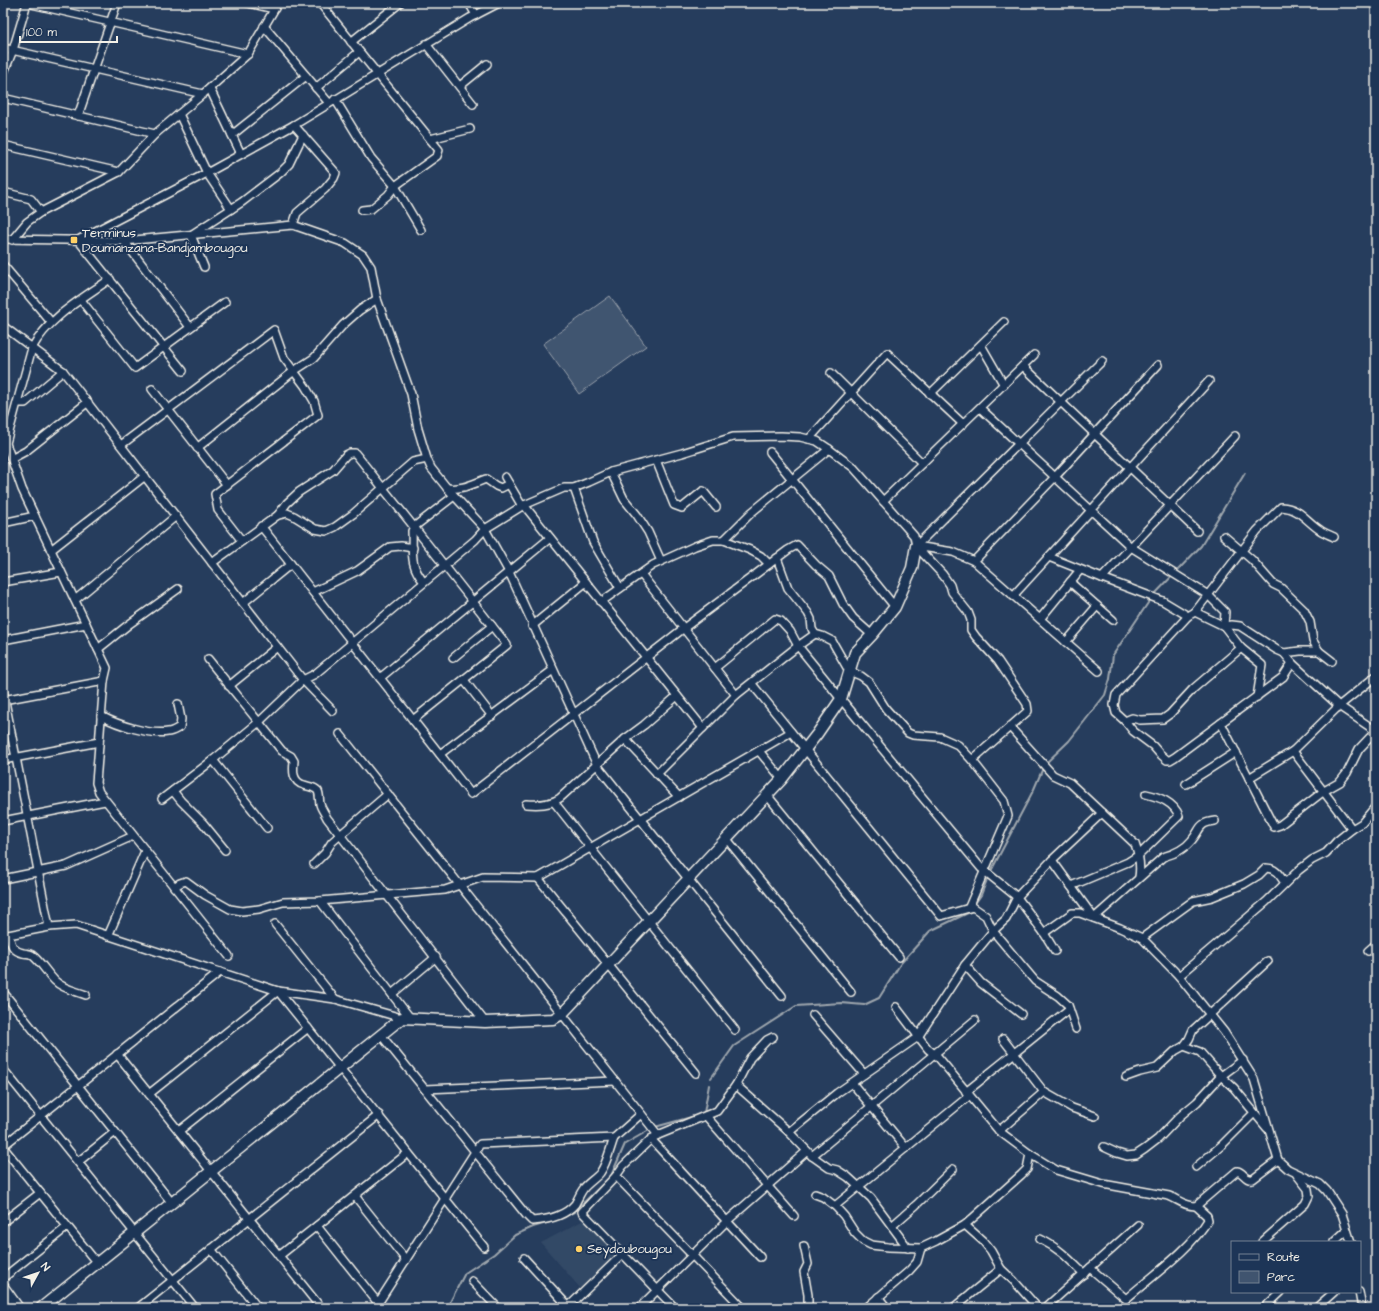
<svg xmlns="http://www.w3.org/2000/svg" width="1379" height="1311" font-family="'Architects Daughter',sans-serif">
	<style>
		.built { fill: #334966 }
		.green { fill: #40546f; stroke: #9aa2ac }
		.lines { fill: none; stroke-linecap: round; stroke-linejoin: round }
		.stream { stroke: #9fa7ae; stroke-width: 2 }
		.street-casing { stroke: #f4f1e8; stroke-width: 10 }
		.secondary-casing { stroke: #f4f1e8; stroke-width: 13 }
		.street { stroke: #1d3557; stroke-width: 7 }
		.secondary { stroke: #1d3557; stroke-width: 10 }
		.poi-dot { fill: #ffd166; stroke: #1d3557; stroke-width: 1.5 }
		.labels { text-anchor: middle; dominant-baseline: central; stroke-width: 4; stroke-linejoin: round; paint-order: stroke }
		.poi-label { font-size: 13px; fill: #f4f1e8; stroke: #1d3557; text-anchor: start }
	</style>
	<rect width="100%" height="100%" fill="#263d5d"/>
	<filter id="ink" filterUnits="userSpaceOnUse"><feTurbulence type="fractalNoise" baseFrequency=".025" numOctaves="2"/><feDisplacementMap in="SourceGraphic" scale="8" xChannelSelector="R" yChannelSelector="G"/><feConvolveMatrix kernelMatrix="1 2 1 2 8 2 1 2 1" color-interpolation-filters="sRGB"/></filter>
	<g filter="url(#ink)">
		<path class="built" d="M584 1220 618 1255 581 1289 541 1243Z"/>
		<path class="green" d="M610 296 646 346 579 394 543 344Z"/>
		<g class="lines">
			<g class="stream">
				<path d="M1045 764 1069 741 1105 695 1110 679 1113 655 1152 597 1201 546 1245 473"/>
				<path d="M990 873 1034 789 1043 768"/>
				<path d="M974 905 981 895 988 877"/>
				<path d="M711 1078 734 1046 796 1006 841 1003 864 1005 879 998 901 963 930 931 972 911"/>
				<path d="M704 1113 709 1085"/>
				<path d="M655 1127 695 1116"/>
				<path d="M447 1308 465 1273 494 1254 515 1235 533 1227 553 1221 574 1212 611 1176 625 1144 651 1129"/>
			</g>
			<defs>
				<g id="street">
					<path d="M27 3 248 54"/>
					<path d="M248 3 274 9"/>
					<path d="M320 3 439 150 437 156 395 186 388 195 371 209 362 210"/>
					<path d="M469 3 476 15"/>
					<path d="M264 26 329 103"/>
					<path d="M351 42 400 3"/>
					<path d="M426 44 473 104"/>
					<path d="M3 48 203 94"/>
					<path d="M3 75 13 50 27 3"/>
					<path d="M460 86 487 64"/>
					<path d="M316 88 359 52"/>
					<path d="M210 89 241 154"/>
					<path d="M3 98 155 134"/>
					<path d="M335 99 371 158 395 186 421 230"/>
					<path d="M179 114 207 173 231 209"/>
					<path d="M78 116 117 3"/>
					<path d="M232 135 306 76"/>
					<path d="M430 139 470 129"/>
					<path d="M3 145 119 172"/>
					<path d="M3 192 31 199 41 212"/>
					<path d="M293 225 297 213 325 189 334 178 336 173 294 125"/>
					<path d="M3 239 124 241 293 225 345 243 363 255 371 267 377 299 411 394 418 429 427 459 431 468 447 488 485 529 509 572 597 765 782 996"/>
					<path d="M80 239 207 173 294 125 470 18 499 3"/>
					<path d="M12 240 27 222 41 212 119 172 155 134 203 94 248 54 278 3"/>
					<path d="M78 240 183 371"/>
					<path d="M124 241 190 327"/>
					<path d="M3 265 51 322"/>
					<path d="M204 267 191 235 242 202 280 173 289 164 303 135"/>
					<path d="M81 300 135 368 225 302"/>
					<path d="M3 326 63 371 303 680 333 711"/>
					<path d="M981 345 1004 385"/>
					<path d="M1023 366 1197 531"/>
					<path d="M831 373 922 463"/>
					<path d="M152 389 227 485"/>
					<path d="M930 394 1004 322"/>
					<path d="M17 403H25L63 371"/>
					<path d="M980 408 1131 547 1208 595 1225 612 1224 626 1232 625 1240 626 1277 650 1284 653 1292 663 1339 706 1376 731"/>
					<path d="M3 435 22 489 107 668 104 681 96 783 99 792 229 956"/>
					<path d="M809 439 887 353 963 424"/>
					<path d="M6 443 32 348C49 317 82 299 110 279"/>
					<path d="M121 445 274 330 284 358 305 386 314 401 318 415 215 494 218 510 242 541"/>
					<path d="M197 448 294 371 314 358 343 325 360 310 377 299"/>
					<path d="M770 452 895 607"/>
					<path d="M11 459 26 451 88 402"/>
					<path d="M656 460 674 505 682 508 703 491 716 507"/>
					<path d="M611 472 624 499 637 515 648 532 661 561"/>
					<path d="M505 477 522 506"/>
					<path d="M447 488C462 490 472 484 486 479L496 486 501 488 509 484"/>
					<path d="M574 488 593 542 620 588"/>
					<path d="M883 501 1034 355"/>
					<path d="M524 505 703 728"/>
					<path d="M278 515 287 503 299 492 333 470 346 455 350 453H355L414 527 412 531C413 552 409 565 424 582"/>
					<path d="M3 523 35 516"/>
					<path d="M261 526 471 794 684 628 788 550 797 545 816 565 829 576 843 604 853 618 872 635"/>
					<path d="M1224 536 1252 560 1273 584 1281 588 1304 610 1310 622 1313 641 1319 651"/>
					<path d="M724 540 752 512 829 449"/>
					<path d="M916 546 1102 361"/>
					<path d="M916 546 953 552 974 561 1099 671"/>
					<path d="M51 550 145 476"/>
					<path d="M1049 557 1102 578 1163 601 1188 616 1195 612 1224 626 1241 648 1262 665 1257 697"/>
					<path d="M777 558 788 588 808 613 811 619 812 629 815 634 822 636 832 641 849 671 861 676 869 682 886 709 908 733 913 735 940 737 958 745 972 760 1004 801 1008 816 969 907"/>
					<path d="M974 561 1055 477 1158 365"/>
					<path d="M212 563 278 515 287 513 294 516 315 529 326 531 335 527 353 514 413 462 427 459"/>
					<path d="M641 574 736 695"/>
					<path d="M1102 578 1235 436"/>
					<path d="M3 582 61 572"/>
					<path d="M1070 582 1113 620"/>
					<path d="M313 592 357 571 390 547 401 546 413 548"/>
					<path d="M1013 596 1209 381"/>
					<path d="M75 600 176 516"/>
					<path d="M601 602 653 565 695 546 713 540H724L750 550 761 556 769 564"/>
					<path d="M243 603 291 564"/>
					<path d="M1195 612 1257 531 1281 507C1300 508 1305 520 1320 530 1324 533 1330 535 1334 537"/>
					<path d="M1188 616 1116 695 1114 705 1116 713 1125 721 1133 731 1153 746 1159 753 1167 760H1170L1175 757 1283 677 1292 663"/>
					<path d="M1040 619 1080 570"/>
					<path d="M532 626 586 582"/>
					<path d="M3 640 86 624"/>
					<path d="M1066 642 1097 606"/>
					<path d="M98 649 128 625 178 589"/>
					<path d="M1284 653 1300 651H1319L1332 661"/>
					<path d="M453 658 492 626"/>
					<path d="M208 659 282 751 291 756 294 761C293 770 292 782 304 785 309 787 314 786 318 791 320 795 319 800 320 804 321 809 325 813 327 818L485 1022"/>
					<path d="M715 668 775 619 781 621 790 631 798 646 841 699 981 868 1017 897 1044 933 1055 951"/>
					<path d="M380 678 550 538"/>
					<path d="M464 680 492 716"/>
					<path d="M752 684 941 916 973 907 986 916 993 931 1035 981 1058 996 1068 1005 1076 1029"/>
					<path d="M229 686 277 647"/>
					<path d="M3 691 49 927"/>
					<path d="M3 700 104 681"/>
					<path d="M101 716C118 725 149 735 168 732 172 732 176 729 180 727L181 719 178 704"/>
					<path d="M413 720 507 645 414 527 454 496"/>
					<path d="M1125 721 1132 718 1140 720 1163 719 1170 714 1193 689 1241 648"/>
					<path d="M1221 723 1274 827 1280 825 1324 791 1340 782 1347 773 1359 749 1376 731"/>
					<path d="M1010 727 1053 775 1070 783 1135 844C1139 855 1141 865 1139 877"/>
					<path d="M340 734 658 1135"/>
					<path d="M625 739 679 797"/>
					<path d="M759 751 782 779"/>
					<path d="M1293 751 1352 829"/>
					<path d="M440 754 553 670"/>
					<path d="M3 760 99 742"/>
					<path d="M213 760 267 828"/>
					<path d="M657 774 736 695 798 646 815 634"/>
					<path d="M1249 778 1293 751 1339 706 1376 676"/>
					<path d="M1186 784 1236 752"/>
					<path d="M173 791 181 801 203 823 225 850"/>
					<path d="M767 795 899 957"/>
					<path d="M162 799 213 760 259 722 303 680 315 674 475 540 485 529 522 506 564 488H574L589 482 611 472 682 453 733 437 781 436 800 437 817 441 829 449 854 468 914 536 916 546 943 575 950 585 952 592 968 612 971 620V630L976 637 998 661 1027 704 1028 711 972 760"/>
					<path d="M554 802 735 1030"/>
					<path d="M526 804C538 805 550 805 560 798L625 739 644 725 677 696"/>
					<path d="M3 821 105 801"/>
					<path d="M726 838 851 992"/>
					<path d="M1052 860 1094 918 1163 857C1174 854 1185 849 1192 840 1201 829 1198 823 1215 821"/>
					<path d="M314 864 325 853 332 842 388 794"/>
					<path d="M538 878 696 1073"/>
					<path d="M3 879 66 866 133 836"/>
					<path d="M1071 886 1128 862 1139 855 1179 816C1174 802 1159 797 1146 794"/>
					<path d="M174 887 180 883 186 881 205 895 230 909 242 911 259 909 283 902 320 901 445 890 483 877 538 878 791 732"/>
					<path d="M320 901 411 1019"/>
					<path d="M275 924 335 999"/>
					<path d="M1044 933 1072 913H1080L1120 928 1142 938 1179 976 1224 1032 1254 1079 1278 1160 1288 1169 1320 1184 1327 1191 1342 1214 1351 1242"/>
					<path d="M9 935C11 945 13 951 23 953 27 954 29 953 32 955 41 962 47 973 55 981 63 989 76 991 86 995"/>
					<path d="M3 936 49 927 76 925 278 991 335 999 402 1018"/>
					<path d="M108 936 145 851"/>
					<path d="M1142 938 1193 901 1212 897 1244 884 1259 875 1266 868C1276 868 1280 876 1285 883"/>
					<path d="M1368 951 1376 944"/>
					<path d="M965 965 981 983 1021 1014"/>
					<path d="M1179 976 1266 902 1299 870 1312 860 1326 853 1337 841 1352 829 1362 823 1376 806"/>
					<path d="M278 991 484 1247"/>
					<path d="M3 992 172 1203"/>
					<path d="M392 994 436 957"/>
					<path d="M896 1007 928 1049 938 1057 999 1131 1030 1154 1056 1170 1103 1184 1169 1196C1179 1200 1184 1206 1196 1206L1237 1171C1244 1172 1245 1181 1253 1179L1278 1160"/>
					<path d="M813 1015 864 1074"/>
					<path d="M381 1035 527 1216 532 1221C547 1220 565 1216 575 1204 578 1199 580 1193 584 1188 589 1182 596 1178 600 1173 607 1163 610 1149 614 1138"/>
					<path d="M1003 1039 1044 1092 1072 1108 1095 1116"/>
					<path d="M1184 1046 1200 1052 1221 1076 1234 1088 1267 1128"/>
					<path d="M117 1054 321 1308"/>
					<path d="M3 1069 195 1308"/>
					<path d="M1126 1077 1140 1072 1157 1068 1175 1051 1184 1046 1189 1039 1193 1030 1268 961"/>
					<path d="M852 1083 906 1148"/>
					<path d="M736 1085 789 1132 812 1156 829 1168 837 1170 848 1177 871 1198 908 1248"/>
					<path d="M425 1089 615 1081"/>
					<path d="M966 1092 1069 1009"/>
					<path d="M149 1094 278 991"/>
					<path d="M706 1116 794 1216"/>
					<path d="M179 1131 308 1028"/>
					<path d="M999 1131 1044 1092"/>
					<path d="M789 1132 837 1093 918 1037 965 965 993 931 1006 919 1017 897 1052 860 1102 813"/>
					<path d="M651 1139 760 1257"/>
					<path d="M3 1146 220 972"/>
					<path d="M3 1147 97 1263"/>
					<path d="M1104 1147 1117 1153 1127 1156 1136 1155 1145 1149 1158 1139 1180 1116 1197 1102 1221 1076 1243 1060"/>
					<path d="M812 1156 975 1020"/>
					<path d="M78 1162 115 1132"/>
					<path d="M1196 1167 1222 1145 1254 1113"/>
					<path d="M616 1176 743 1308"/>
					<path d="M815 1194 823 1197 835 1206 844 1216 855 1233 863 1241 871 1245 888 1247 921 1248 936 1241 965 1225 1021 1175 1027 1169 1030 1154"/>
					<path d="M355 1196 406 1260"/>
					<path d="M835 1206 969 1096"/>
					<path d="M3 1222 40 1193"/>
					<path d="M965 1225 983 1241 991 1251 1001 1269 1014 1281 1038 1308"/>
					<path d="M317 1226 378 1303"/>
					<path d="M892 1226 916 1205 953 1169"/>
					<path d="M1040 1239C1060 1249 1068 1258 1084 1274"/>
					<path d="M1262 1242 1305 1204 1309 1196 1308 1189 1297 1175"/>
					<path d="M1334 1242 1347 1230"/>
					<path d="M804 1246 808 1264 804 1272 808 1295V1308"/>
					<path d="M211 1249 258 1308"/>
					<path d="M279 1256 408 1153"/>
					<path d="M524 1258 568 1306"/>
					<path d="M1090 1268 1126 1299C1152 1276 1191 1249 1208 1220L1207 1216 1196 1206"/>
					<path d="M3 1278 67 1227"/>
					<path d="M472 1281 498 1308"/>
					<path d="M1359 1292 1362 1308"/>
					<path d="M878 1297 887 1308"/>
					<path d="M138 1308 379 1115"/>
					<path d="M375 1308 480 1144 614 1138 641 1114"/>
					<path d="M567 1308 623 1254"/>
					<path d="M639 1308 727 1221 807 1151"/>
					<path d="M675 1308 582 1212 616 1176 623 1166 651 1139 658 1135 717 1111 736 1085 750 1058 767 1040 773 1037"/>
					<path d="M866 1308 909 1271 917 1262 921 1248"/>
					<path d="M953 1308 1001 1269"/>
					<path d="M1045 1308 1138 1225"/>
					<path d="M1264 1308 1281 1292"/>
					<path d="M1316 1308 1334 1292"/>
				</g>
				<g id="secondary">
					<path d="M3 1287 18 1308"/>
					<path d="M41 1308 402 1018 485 1022 553 1019 562 1014 782 779 817 734 841 699 855 653 872 635 895 607 912 568 916 546"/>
				</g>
			</defs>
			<use href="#street" class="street-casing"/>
			<use href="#secondary" class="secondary-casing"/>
			<use href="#street" class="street"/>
			<use href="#secondary" class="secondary"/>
		</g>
	</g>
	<g class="poi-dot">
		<rect x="70" y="236" width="8" height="8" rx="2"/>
		<circle cx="579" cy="1249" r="4"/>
	</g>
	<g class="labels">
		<g class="poi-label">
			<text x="82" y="233">Terminus<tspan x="82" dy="15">Doumanzana-Bandjambougou</tspan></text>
			<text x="587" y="1249">Seydoubougou</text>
		</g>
	</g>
	<rect width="1379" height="1311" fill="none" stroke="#1d3557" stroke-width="16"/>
	<rect x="8" y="8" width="1363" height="1295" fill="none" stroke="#f4f1e8" stroke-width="1.5" filter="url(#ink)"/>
	<rect x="1231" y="1241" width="130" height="52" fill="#1d3557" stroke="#738091"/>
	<rect x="1239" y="1254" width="20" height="6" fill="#1d3557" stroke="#738091"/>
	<text x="1267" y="1261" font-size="12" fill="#f4f1e8">Route</text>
	<rect x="1239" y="1271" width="20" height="12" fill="#40546f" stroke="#738091"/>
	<text x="1267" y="1281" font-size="12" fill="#f4f1e8">Parc</text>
	<g transform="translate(38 1273) rotate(50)" stroke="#1d3557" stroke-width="3" paint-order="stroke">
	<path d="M0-3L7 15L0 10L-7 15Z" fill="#f4f1e8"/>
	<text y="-6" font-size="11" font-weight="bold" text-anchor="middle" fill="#f4f1e8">N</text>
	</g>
	<path d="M20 36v6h97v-6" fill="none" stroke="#f4f1e8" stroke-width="2"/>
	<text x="26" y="36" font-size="12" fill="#f4f1e8" stroke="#1d3557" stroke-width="3" paint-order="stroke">100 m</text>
</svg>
